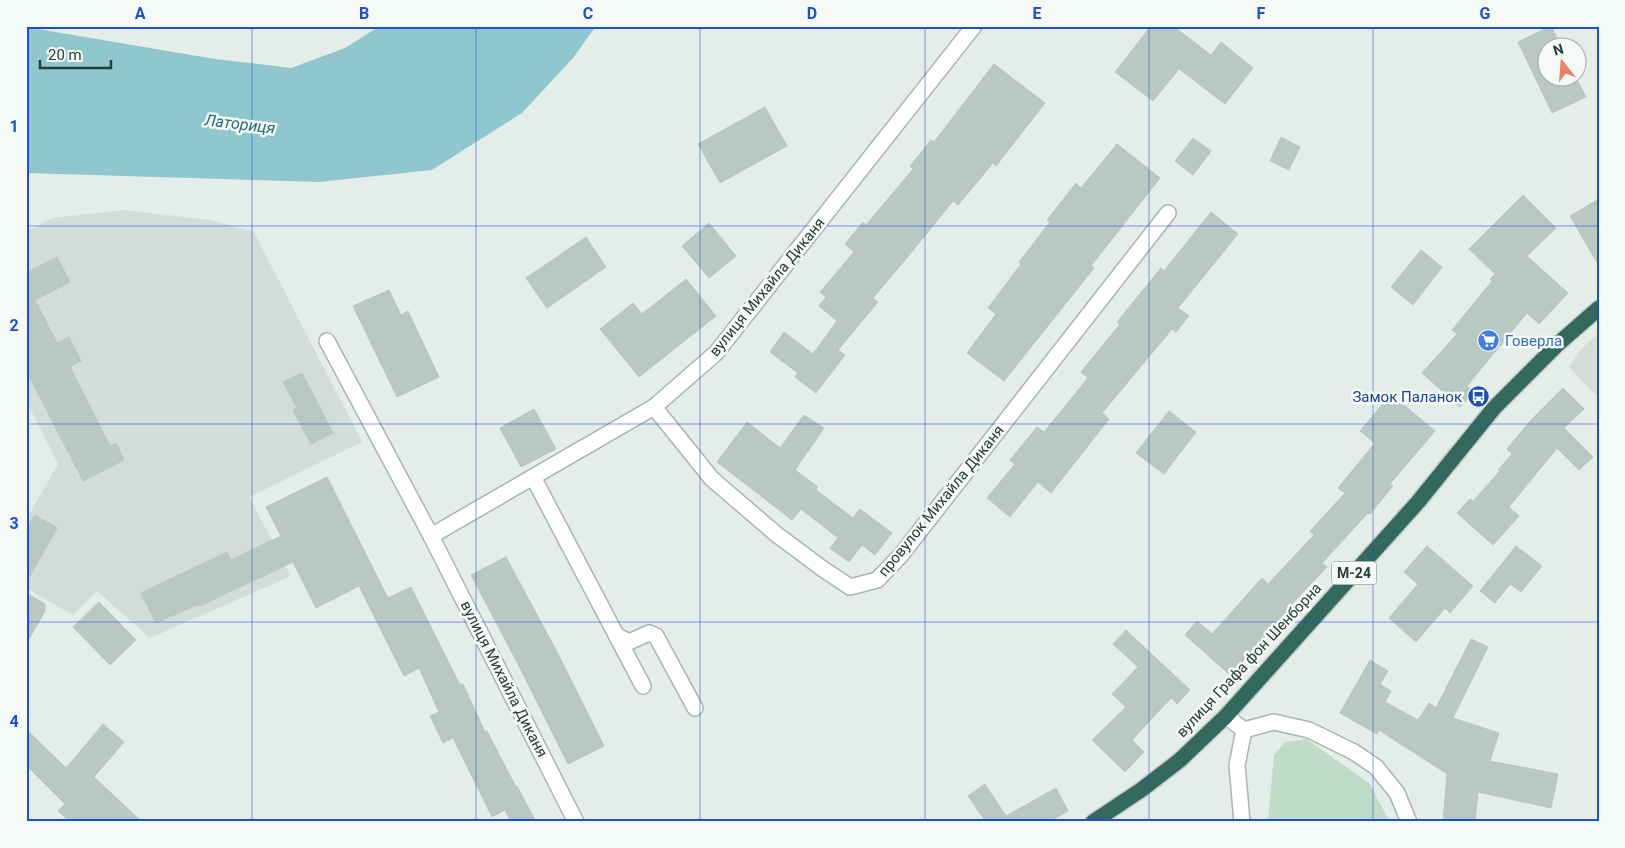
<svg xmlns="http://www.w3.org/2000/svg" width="1625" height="848" font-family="Roboto,sans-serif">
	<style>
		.built { fill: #d3ddd8 }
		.green { fill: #bfddc6 }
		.water { fill: #90c7cf }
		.building { fill: #bac8c2; stroke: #b7c7c0 }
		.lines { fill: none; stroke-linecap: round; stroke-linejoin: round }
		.minor-casing { stroke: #a8b5b0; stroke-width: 18 }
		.highway-casing { stroke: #c2c9c7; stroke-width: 18 }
		.minor { stroke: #fff; stroke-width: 15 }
		.highway { stroke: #32695c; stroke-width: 15 }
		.grid { fill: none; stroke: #1d4ed8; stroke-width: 1; stroke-opacity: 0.55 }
		.labels { text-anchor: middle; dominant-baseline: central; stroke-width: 5; stroke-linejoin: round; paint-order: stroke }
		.shield { fill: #f5faf7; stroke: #637671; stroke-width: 1 }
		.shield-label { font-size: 14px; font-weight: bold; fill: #253e37 }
		.street-label { font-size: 15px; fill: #253e37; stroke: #f5faf7 }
		.shop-label { font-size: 15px; fill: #366cbe; stroke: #f5faf7; text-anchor: start }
		.transit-label { font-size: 15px; fill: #164399; stroke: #f5faf7; text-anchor: end }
		.water-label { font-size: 16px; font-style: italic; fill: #226b77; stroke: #f5faf7 }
		.neatline { fill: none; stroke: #1d4ed8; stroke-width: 2 }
		.grid-label { font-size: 16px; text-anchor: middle; font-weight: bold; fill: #1d4ed8 }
	</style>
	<rect width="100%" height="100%" fill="#e5ede9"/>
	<g class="built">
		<path d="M124 210 210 220 254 232 362 442 249 497 291 576 150 638 97 591 73 615 26 588V520L58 464 26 401V232L52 218Z"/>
		<path d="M1599 334V398L1569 367 1583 347Z"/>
	</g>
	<path class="green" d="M1306 739 1369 783 1390 822H1268L1274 755 1285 742Z"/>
	<path class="water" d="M380 26H596L573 58 522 113 432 170 319 182 26 173V27L215 59 291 68 345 48Z"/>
	<g class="building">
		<path d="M1151 26H1173L1211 55 1221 42 1253 68 1225 104 1179 69 1153 101 1115 72Z"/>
		<path d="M1551 26 1562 48H1548V78H1576L1586 97 1552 113 1518 42Z"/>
		<path d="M994 64 1045 103 996 166 993 163 958 205 953 201 906 259 873 298 878 302 838 350 845 355 816 393 795 377 798 373 770 352 784 332 813 354 837 321 819 306 826 297 820 292 854 252 845 244 863 222 866 225 913 169 910 166 931 140 934 142Z"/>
		<path d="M765 107 787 146 720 183 698 144Z"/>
		<path d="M1281 137 1300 147 1289 170 1270 161Z"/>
		<path d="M1193 138 1211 151 1193 175 1175 161Z"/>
		<path d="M1117 144 1160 178 1091 266 1094 268 1004 381 967 353 996 314 988 308 1021 264 1019 262 1050 222 1047 220 1076 183 1081 188Z"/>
		<path d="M1523 195 1556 228 1527 256 1568 293 1539 324 1527 313 1467 386 1474 392 1460 407 1422 373 1457 334 1452 330 1492 281 1490 279 1495 274 1469 249Z"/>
		<path d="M1599 199V266L1570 216Z"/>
		<path d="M1211 212 1238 234 1178 308 1189 316 1176 332 1172 329 1102 413 1109 419 1051 493 1038 482 1010 517 987 498 1015 464 1010 460 1037 427 1044 432 1088 378 1081 372 1120 324 1117 322 1161 268 1164 271Z"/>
		<path d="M709 223 736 256 709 278 682 246Z"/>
		<path d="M586 237 606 267 547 308 526 278Z"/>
		<path d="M1421 250 1442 267 1413 305 1391 287Z"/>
		<path d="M57 257 70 282 35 300 57 343 69 337 81 361 70 367 110 446 116 443 124 460 83 481 26 370V273Z"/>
		<path d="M686 279 716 316 639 377 600 329 633 303 642 314Z"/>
		<path d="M389 290 401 315 408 311 439 377 397 397 353 306Z"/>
		<path d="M302 373 333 433 311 444 293 410 297 408 283 382Z"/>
		<path d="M1563 388 1584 409 1564 428 1593 457 1579 470 1557 448 1509 507 1519 516 1493 545 1457 513 1470 499 1473 501 1500 471 1498 470 1512 454 1507 449 1530 421Z"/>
		<path d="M1391 394 1435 431 1390 484 1393 486 1370 514 1368 513 1322 563 1327 567 1291 605 1293 607 1230 675 1185 635 1197 621 1212 634 1262 578 1268 584 1314 535 1310 531 1345 493 1338 488 1375 443 1360 431Z"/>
		<path d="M534 409 556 449 521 467 500 428Z"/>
		<path d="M1169 411 1196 432 1164 474 1136 453Z"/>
		<path d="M804 415 824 428 795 470 818 487 816 490 853 518 860 509 892 533 875 555 862 545 849 562 830 548 838 538 801 509 792 520 717 462 747 422 780 448Z"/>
		<path d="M327 477 388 598 411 587 460 685 463 684 485 732 487 731 516 787 517 786 536 822H511L505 810 492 817 453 738 443 743 430 716 439 712 419 668 404 676 359 586 316 608 293 562 200 606 199 604 156 623 141 593 227 552 231 560 281 536 266 507Z"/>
		<path d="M35 515 57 528 26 583V530Z"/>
		<path d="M1427 546 1473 586 1450 613 1445 608 1416 642 1389 618 1418 584 1404 572Z"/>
		<path d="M1516 546 1542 566 1521 592 1510 584 1495 603 1480 591Z"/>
		<path d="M506 557 557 652 604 746 568 764 520 668 471 575Z"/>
		<path d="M26 593 45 604V611L26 644Z"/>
		<path d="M99 602 136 640 110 665 73 627Z"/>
		<path d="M1126 630 1190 690 1177 704 1171 698 1132 740 1144 752 1125 772 1092 740 1126 707 1112 694 1138 667 1113 644Z"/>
		<path d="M1471 639 1488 647 1453 718 1499 733 1490 761 1558 774 1551 808 1478 792 1475 822H1443L1447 774 1379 730 1377 734 1340 713 1370 660 1388 671 1380 684 1391 691 1385 702 1418 720 1429 703 1436 708Z"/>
		<path d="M103 724 124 742 94 777 142 822H70L58 811 65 804 26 765V729L66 768Z"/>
		<path d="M985 784 1006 816 1056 788 1068 811 1049 822H986L968 796Z"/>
	</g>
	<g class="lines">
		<defs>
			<g id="minor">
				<path d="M327 341 431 536"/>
				<path d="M654 407 712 479 776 534 823 569 850 587 877 580 901 555 1168 213"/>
				<path d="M533 477 643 686"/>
				<path d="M616 635 629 642 649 633 656 636 695 708"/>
				<path d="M1226 716 1244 730 1237 765 1242 822"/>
				<path d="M1244 730 1274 722 1309 730 1354 752 1376 767 1397 793 1409 822"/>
				<path d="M576 822 431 536 654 407 716 353 974 26"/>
			</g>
			<path id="highway" d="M1093 822 1141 790 1180 760 1226 716 1418 502 1494 408 1559 343 1599 308"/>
		</defs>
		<use href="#minor" class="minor-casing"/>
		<use href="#highway" class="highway-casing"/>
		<use href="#minor" class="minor"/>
		<use href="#highway" class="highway"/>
	</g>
	<path class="grid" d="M252 26V822M476 26V822M700 26V822M925 26V822M1149 26V822M1373 26V822M26 226H1599M26 424H1599M26 622H1599"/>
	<defs>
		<symbol id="supermarket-disc" viewBox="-11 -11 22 22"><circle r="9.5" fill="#3f7fe0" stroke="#f5faf7"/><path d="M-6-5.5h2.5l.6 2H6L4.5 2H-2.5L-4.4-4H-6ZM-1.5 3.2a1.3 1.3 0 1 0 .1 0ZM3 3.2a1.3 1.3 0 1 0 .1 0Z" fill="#fff"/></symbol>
		<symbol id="bus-disc" viewBox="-11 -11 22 22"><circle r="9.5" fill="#1a4fb4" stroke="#f5faf7"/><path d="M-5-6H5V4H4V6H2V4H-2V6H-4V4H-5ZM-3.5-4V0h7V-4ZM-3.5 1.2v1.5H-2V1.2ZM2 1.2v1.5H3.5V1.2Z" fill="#fff"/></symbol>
	</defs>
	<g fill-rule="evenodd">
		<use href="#supermarket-disc" x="1476" y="328" width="25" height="25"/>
		<use href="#bus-disc" x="1466" y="384" width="25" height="25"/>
	</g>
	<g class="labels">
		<rect class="shield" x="1331.5" y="561.5" width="45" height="23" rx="4"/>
		<g class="shield-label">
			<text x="1354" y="573">М-24</text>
		</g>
		<g class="street-label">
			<text transform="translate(767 287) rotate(-51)">вулиця Михайла Диканя</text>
			<text transform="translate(941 501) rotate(-51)">провулок Михайла Диканя</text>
			<text transform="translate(1249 660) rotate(-47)">вулиця Графа фон Шенборна</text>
			<text transform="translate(504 679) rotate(63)">вулиця Михайла Диканя</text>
		</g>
		<g class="shop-label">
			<text x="1505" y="341">Говерла</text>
		</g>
		<g class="transit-label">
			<text x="1462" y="397">Замок Паланок</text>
		</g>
		<g class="water-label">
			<text transform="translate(240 124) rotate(7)">Латориця</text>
		</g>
	</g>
	<rect width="1625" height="848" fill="none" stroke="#f5faf7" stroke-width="55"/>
	<g transform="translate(1562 62) rotate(343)"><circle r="24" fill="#f5faf7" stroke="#a2afaa"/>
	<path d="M0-4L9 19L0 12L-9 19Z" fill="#ea8366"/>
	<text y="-8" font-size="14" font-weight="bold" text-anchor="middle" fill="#253e37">N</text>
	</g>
	<path d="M40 60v8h71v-8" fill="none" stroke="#253e37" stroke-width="2.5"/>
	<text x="48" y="60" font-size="15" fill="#253e37" stroke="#f5faf7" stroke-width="4" paint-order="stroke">20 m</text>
	<rect x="28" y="28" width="1570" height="792" class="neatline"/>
	<g class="grid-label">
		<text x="140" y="19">A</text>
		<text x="364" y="19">B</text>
		<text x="588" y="19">C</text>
		<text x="812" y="19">D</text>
		<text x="1037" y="19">E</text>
		<text x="1261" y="19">F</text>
		<text x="1485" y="19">G</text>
		<text x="14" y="132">1</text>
		<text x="14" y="331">2</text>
		<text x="14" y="529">3</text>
		<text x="14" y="727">4</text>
	</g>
</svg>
